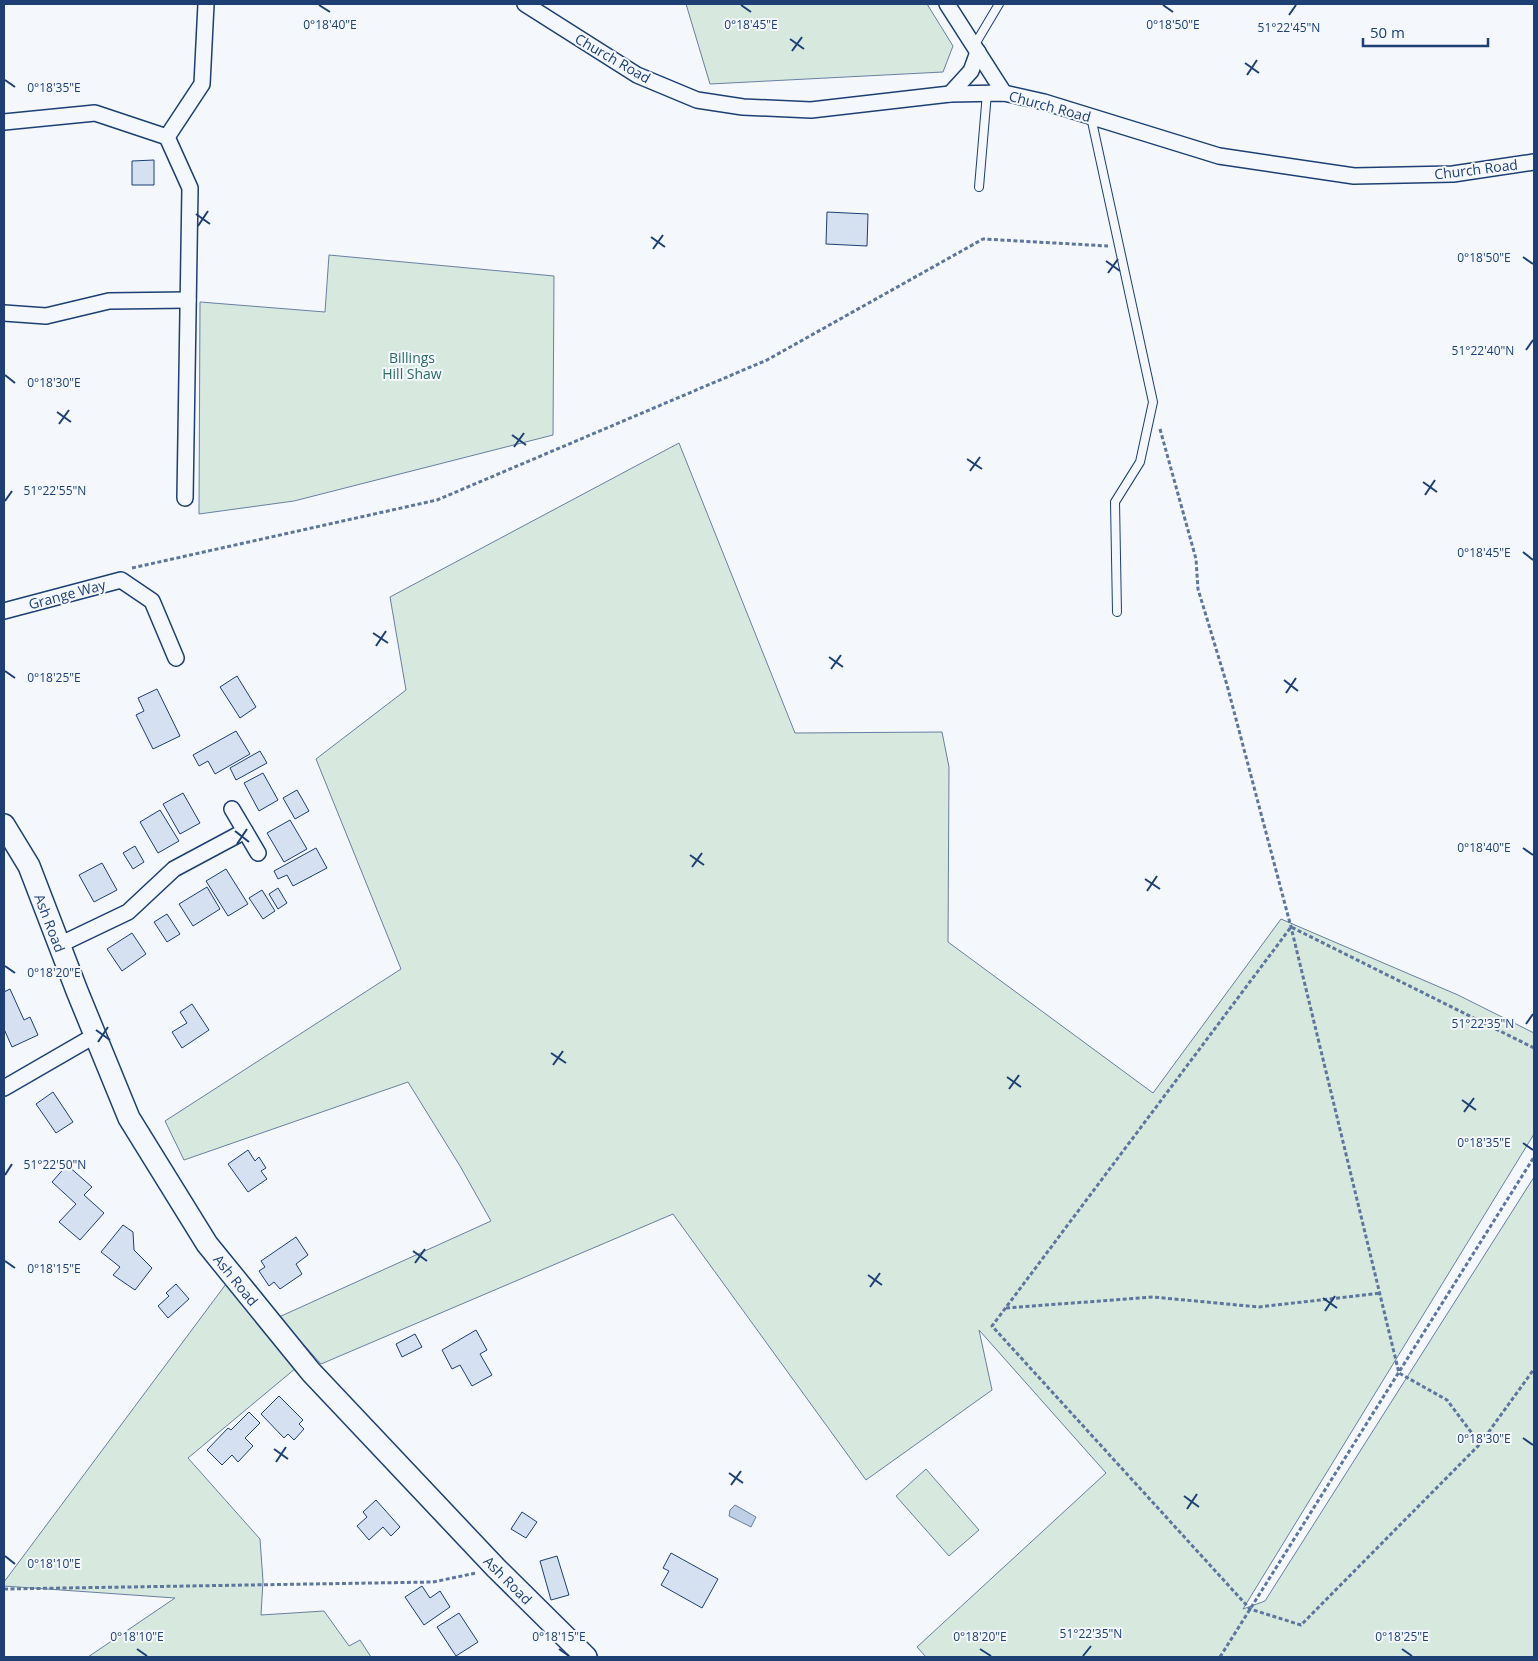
<svg xmlns="http://www.w3.org/2000/svg" width="1538" height="1661" font-family="'Open Sans',sans-serif">
	<style>
		.green { fill: #d7e8df; stroke: #687fa3 }
		.water { fill: #bed0e5; stroke: #687fa3 }
		.building { fill: #d5e0f0; stroke: #1d3f73 }
		.lines { fill: none; stroke-linecap: round; stroke-linejoin: round }
		.lane-casing { stroke: #1d3f73; stroke-width: 10 }
		.street-casing { stroke: #1d3f73; stroke-width: 18 }
		.secondary-casing { stroke: #1d3f73; stroke-width: 24 }
		.path { stroke: #5e769c; stroke-width: 3; stroke-dasharray: 4 2.5; stroke-linecap: butt }
		.lane { stroke: #f4f7fb; stroke-width: 8 }
		.street { stroke: #f4f7fb; stroke-width: 15 }
		.secondary { stroke: #f4f7fb; stroke-width: 21 }
		.ticks { fill: none; stroke: #1d3f73; stroke-width: 2 }
		.labels { text-anchor: middle; dominant-baseline: central; stroke-width: 4; stroke-linejoin: round; paint-order: stroke }
		.street-label { font-size: 14px; fill: #1d3f73; stroke: #f4f7fb }
		.park-label { font-size: 14px; fill: #2c6c60; stroke: #f4f7fb }
		.ticks-label { font-size: 12px; text-anchor: middle; fill: #1d3f73; stroke: #f4f7fb; stroke-width: 4; stroke-linejoin: round; paint-order: stroke }
	</style>
	<rect width="100%" height="100%" fill="#f4f7fb"/>
	<g class="green">
		<path d="M686 4H927L953 46 943 72 710 84Z"/>
		<path d="M329 255 554 276 553 435 294 501 199 514 200 302 325 312Z"/>
		<path d="M679 443 795 733 942 732 949 767 948 942 1153 1093 1281 919 1458 995 1534 1033V1134L1243 1609 1265 1601 1534 1177V1657H926L917 1647 1106 1473 979 1330 992 1390 866 1480 673 1214 321 1364 279 1317 491 1221 460 1166 408 1082 184 1160 165 1121 401 969 316 759 406 690 390 597Z"/>
		<path d="M226 1284 296 1368 188 1458 260 1539 263 1581 261 1615 324 1611 349 1646 360 1640 371 1657H88L175 1598 4 1586V1582Z"/>
		<path d="M926 1469 979 1530 949 1556 896 1496Z"/>
	</g>
	<path class="water" d="M735 1505 756 1517 751 1527 729 1516 730 1510Z"/>
	<g class="building">
		<path d="M154 160V185H132V161Z"/>
		<path d="M827 212 868 214 867 246 826 244Z"/>
		<path d="M237 676 256 707 240 718 220 687Z"/>
		<path d="M157 689 180 736 153 749 136 715 144 711 138 698Z"/>
		<path d="M236 731 250 754 215 774 208 761 199 766 193 755Z"/>
		<path d="M260 751 267 763 236 780 230 768Z"/>
		<path d="M263 773 278 800 259 811 244 783Z"/>
		<path d="M297 790 309 811 295 819 283 798Z"/>
		<path d="M183 793 200 823 180 834 163 804Z"/>
		<path d="M160 810 179 841 158 853 140 822Z"/>
		<path d="M290 820 307 849 284 862 267 833Z"/>
		<path d="M135 846 144 862 133 869 123 853Z"/>
		<path d="M316 848 327 868 293 886 287 875 278 879 274 871Z"/>
		<path d="M102 863 117 890 94 902 79 875Z"/>
		<path d="M226 869 248 904 228 916 206 881Z"/>
		<path d="M207 887 220 909 193 926 179 904Z"/>
		<path d="M278 888 287 903 278 909 269 894Z"/>
		<path d="M262 890 275 911 263 919 249 898Z"/>
		<path d="M167 914 180 934 167 942 154 922Z"/>
		<path d="M132 933 146 954 122 971 107 949Z"/>
		<path d="M10 989 24 1020 30 1017 38 1035 12 1047 4 1029V992Z"/>
		<path d="M192 1004 209 1030 182 1048 172 1032 187 1023 180 1012Z"/>
		<path d="M53 1092 73 1122 56 1133 36 1104Z"/>
		<path d="M248 1150 255 1161 259 1157 266 1168 261 1171 267 1179 248 1192 228 1164Z"/>
		<path d="M67 1165 92 1187 84 1195 104 1213 80 1240 59 1222 76 1204 52 1182Z"/>
		<path d="M123 1225 133 1232 134 1250 152 1268 135 1290 113 1275 120 1267 101 1252Z"/>
		<path d="M296 1237 308 1255 296 1264 302 1274 280 1289 274 1282 269 1286 259 1271 265 1267 261 1261Z"/>
		<path d="M176 1284 189 1299 168 1318 158 1306 169 1296 166 1293Z"/>
		<path d="M476 1330 487 1350 480 1354 492 1375 472 1386 460 1365 452 1369 442 1350Z"/>
		<path d="M415 1334 422 1347 402 1357 396 1344Z"/>
		<path d="M279 1396 303 1420 299 1424 304 1429 294 1440 288 1434 284 1438 261 1414Z"/>
		<path d="M249 1412 260 1423 245 1438 253 1446 238 1462 232 1455 222 1465 207 1450 228 1428 231 1430Z"/>
		<path d="M376 1500 400 1527 391 1536 383 1527 369 1540 357 1526 367 1517 363 1512Z"/>
		<path d="M522 1512 537 1522 526 1538 511 1529Z"/>
		<path d="M671 1553 718 1579 702 1608 661 1585 669 1571 663 1568Z"/>
		<path d="M557 1556 569 1595 551 1600 540 1561Z"/>
		<path d="M422 1586 430 1598 440 1591 450 1607 424 1625 405 1597Z"/>
		<path d="M459 1613 478 1642 456 1656 437 1627Z"/>
	</g>
	<g class="lines">
		<defs>
			<g id="lane">
				<path d="M974 46 999 4"/>
				<path d="M1091 117 1153 402 1140 462 1115 502 1117 612"/>
				<path d="M979 187 987 93"/>
			</g>
			<g id="street">
				<path d="M525 4 637 75 697 100 743 107 811 110 950 94 1004 93 1044 102 1219 156 1354 176 1453 174 1534 162"/>
				<path d="M947 4 1004 93"/>
				<path d="M950 94 971 71 978 52"/>
				<path d="M4 122 95 113 167 137 190 188 185 498"/>
				<path d="M167 137 202 84 206 4"/>
				<path d="M4 313 46 316 109 301 188 300"/>
				<path d="M4 611 121 580 152 601 176 658"/>
				<path d="M232 809 258 853"/>
				<path d="M59 945 128 912 174 869 245 831"/>
				<path d="M4 1088 94 1036"/>
			</g>
			<path id="secondary" d="M4 825 29 866 77 991 129 1118 207 1244 311 1372 496 1568 586 1657"/>
		</defs>
		<use href="#lane" class="lane-casing"/>
		<use href="#street" class="street-casing"/>
		<use href="#secondary" class="secondary-casing"/>
		<g class="path">
			<path d="M1160 429 1196 559 1198 589 1227 685 1291 927 1399 1373 1447 1400 1480 1444"/>
			<path d="M132 568 437 500 767 360 983 239 1108 246"/>
			<path d="M1534 1048 1291 927 992 1326 1250 1609 1301 1625 1480 1444 1534 1369"/>
			<path d="M1006 1308 1153 1297 1259 1307 1381 1293"/>
			<path d="M4 1589 433 1582 476 1573"/>
			<path d="M1220 1657 1534 1157"/>
		</g>
		<use href="#lane" class="lane"/>
		<use href="#street" class="street"/>
		<use href="#secondary" class="secondary"/>
	</g>
	<path class="ticks" d="M319 5 330 12M741 5 751 12M1163 5 1173 12M1289 15 1296 5M790 39 804 49M792 51 802 37M1245 63 1259 73M1247 75 1257 60M5 80 15 87M196 214 210 224M198 226 208 211M651 237 665 247M653 249 663 235M1523 257 1533 264M1106 261 1120 271M1108 273 1118 259M1526 350 1533 340M5 375 15 383M57 412 71 422M59 424 69 410M512 435 526 445M514 447 524 433M967 459 982 469M970 471 980 457M1423 482 1437 492M1425 495 1435 480M5 501 12 491M1523 552 1533 560M373 633 388 643M376 646 386 631M829 657 843 667M831 669 841 655M5 671 15 678M1284 680 1298 691M1286 693 1296 678M235 831 249 842M237 844 247 829M1523 848 1533 855M690 855 704 865M692 867 702 853M1145 879 1160 889M1147 891 1157 876M5 966 15 973M1526 1024 1533 1014M96 1030 110 1040M98 1042 108 1027M551 1053 566 1063M553 1065 563 1051M1007 1077 1021 1087M1009 1089 1019 1075M1462 1100 1476 1110M1464 1112 1474 1098M1523 1143 1533 1150M5 1175 12 1164M413 1251 427 1261M5 1261 15 1268M415 1263 425 1249M868 1275 882 1285M870 1287 880 1273M1323 1298 1337 1308M1325 1311 1335 1296M1523 1438 1533 1445M274 1449 288 1459M276 1462 286 1447M729 1473 743 1483M731 1485 741 1471M1184 1496 1199 1507M1187 1509 1197 1494M5 1556 15 1564M137 1649 147 1656M559 1649 569 1656M980 1649 991 1656M1402 1649 1412 1656M1083 1656 1091 1646"/>
	<g class="labels">
		<g class="street-label">
			<text transform="translate(613 58) rotate(30)">Church Road</text>
			<text transform="translate(1050 106) rotate(15)">Church Road</text>
			<text transform="translate(1476 169) rotate(-7)">Church Road</text>
			<text transform="translate(67 594) rotate(-15)">Grange Way</text>
			<text transform="translate(50 923) rotate(69)">Ash Road</text>
			<text transform="translate(236 1280) rotate(51)">Ash Road</text>
			<text transform="translate(508 1580) rotate(45)">Ash Road</text>
		</g>
		<g class="park-label">
			<text x="412" y="357">Billings<tspan x="412" dy="16">Hill Shaw</tspan></text>
		</g>
	</g>
	<g class="ticks-label">
		<text x="330" y="29">0°18'40"E</text>
		<text x="751" y="29">0°18'45"E</text>
		<text x="1173" y="29">0°18'50"E</text>
		<text x="1289" y="32">51°22'45"N</text>
		<text x="54" y="92">0°18'35"E</text>
		<text x="1484" y="262">0°18'50"E</text>
		<text x="1483" y="355">51°22'40"N</text>
		<text x="54" y="387">0°18'30"E</text>
		<text x="55" y="495">51°22'55"N</text>
		<text x="1484" y="557">0°18'45"E</text>
		<text x="54" y="682">0°18'25"E</text>
		<text x="1484" y="852">0°18'40"E</text>
		<text x="54" y="977">0°18'20"E</text>
		<text x="1483" y="1028">51°22'35"N</text>
		<text x="1484" y="1147">0°18'35"E</text>
		<text x="55" y="1169">51°22'50"N</text>
		<text x="54" y="1273">0°18'15"E</text>
		<text x="1484" y="1443">0°18'30"E</text>
		<text x="54" y="1568">0°18'10"E</text>
		<text x="1091" y="1638">51°22'35"N</text>
		<text x="137" y="1641">0°18'10"E</text>
		<text x="559" y="1641">0°18'15"E</text>
		<text x="980" y="1641">0°18'20"E</text>
		<text x="1402" y="1641">0°18'25"E</text>
	</g>
	<rect width="1538" height="1661" fill="none" stroke="#1d3f73" stroke-width="10"/>
	<path d="M1363 38v8h125v-8" fill="none" stroke="#1d3f73" stroke-width="2.5"/>
	<text x="1370" y="38" font-size="15" fill="#1d3f73" stroke="#f4f7fb" stroke-width="4" paint-order="stroke">50 m</text>
</svg>
